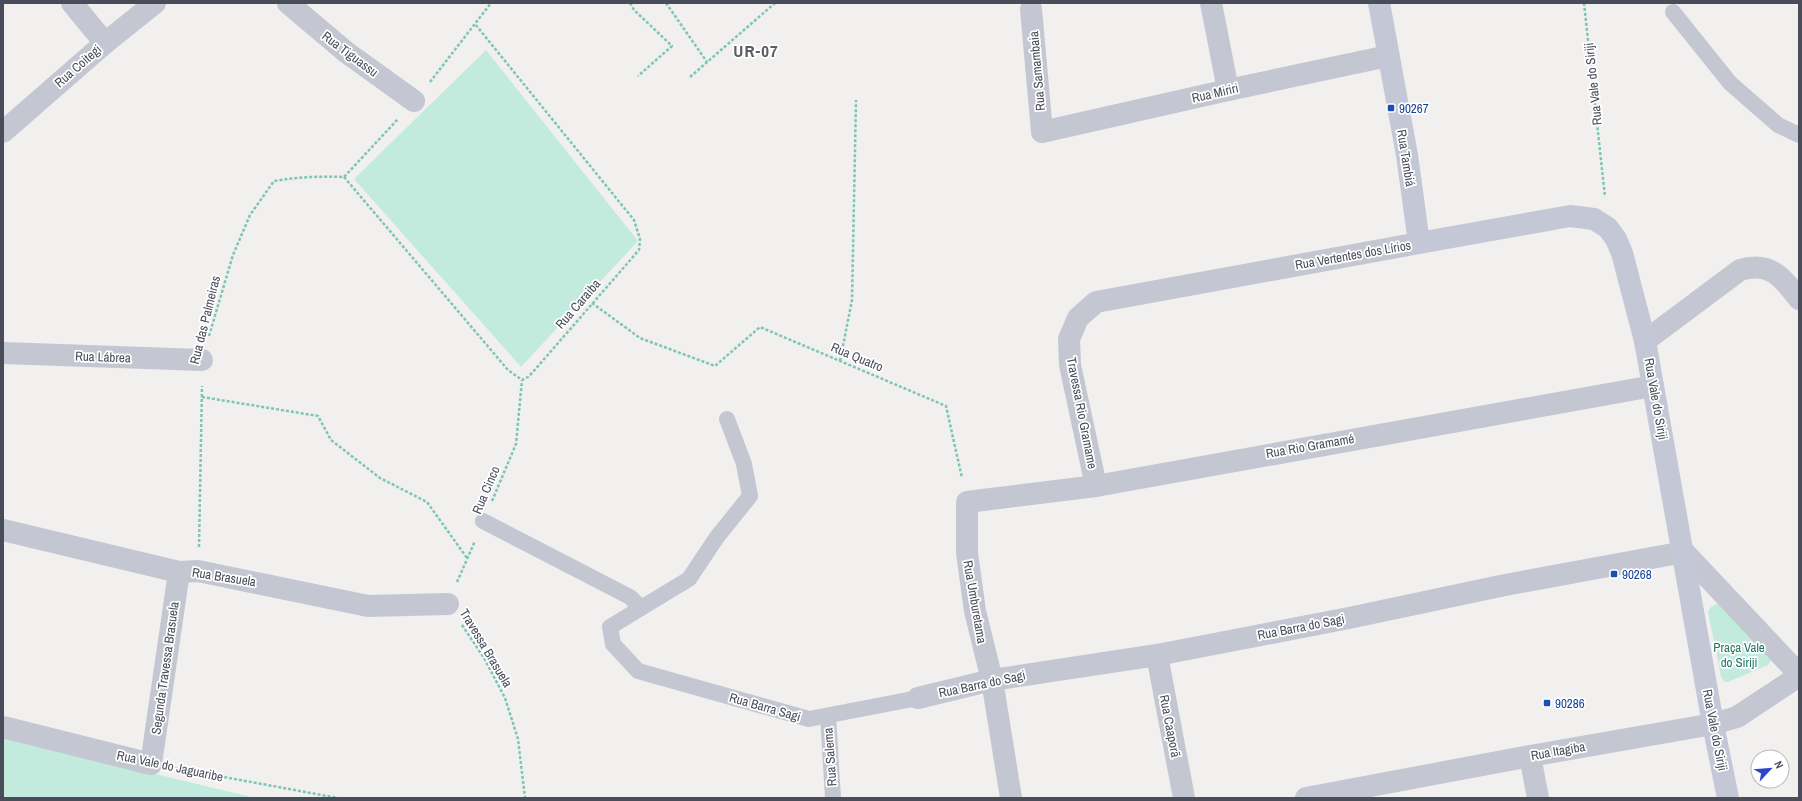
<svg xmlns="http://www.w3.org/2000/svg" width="1802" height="801" font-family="'Archivo Narrow',sans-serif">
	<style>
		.green { fill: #c2ebdd }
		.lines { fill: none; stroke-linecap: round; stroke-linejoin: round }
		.path { stroke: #7dc5b6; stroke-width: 2.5; stroke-dasharray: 3 2; stroke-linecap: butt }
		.lane { stroke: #c4c7d2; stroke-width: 16 }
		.street { stroke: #c4c7d2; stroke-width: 22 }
		.secondary { stroke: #c4c7d6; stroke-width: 22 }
		.transit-dot { fill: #1a4fb4; stroke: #fff; stroke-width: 1.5 }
		.labels { text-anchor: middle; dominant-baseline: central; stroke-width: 3.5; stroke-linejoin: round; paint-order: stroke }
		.street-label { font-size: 13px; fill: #494d5a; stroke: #fff }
		.transit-label { font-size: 13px; fill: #164399; stroke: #fff; text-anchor: start }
		.park-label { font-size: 13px; fill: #207562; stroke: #fff }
		.district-label { font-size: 17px; font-weight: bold; letter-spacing: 1px; fill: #5c5d63; stroke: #fff }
	</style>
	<rect width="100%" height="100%" fill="#f1f0ef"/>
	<g class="green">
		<path d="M486 50 638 241 521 367 354 179Z"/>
		<path d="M1716 604H1721L1771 660 1768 665 1728 682H1725L1721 677 1708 612 1710 608Z"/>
		<path d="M3 737 255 798H3Z"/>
	</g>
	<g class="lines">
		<g class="path">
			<path d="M630 3 634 10 672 46 638 76"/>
			<path d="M666 3 707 62"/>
			<path d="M1584 3 1605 197"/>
			<path d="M690 77 775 3"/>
			<path d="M430 82 491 3"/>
			<path d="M344 177 508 370 522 380 528 377 532 373 639 250 640 239 634 220 475 24"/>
			<path d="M592 303 640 338 715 366 760 327 946 406 962 478"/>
			<path d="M209 336 233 255 250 215 274 181C298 177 320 176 344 177L398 119"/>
			<path d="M840 361 852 300 856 100"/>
			<path d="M202 397 318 416 331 440 380 478 427 502 467 558"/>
			<path d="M492 501 516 444 522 380"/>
			<path d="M199 547 202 386"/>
			<path d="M457 582 475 541"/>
			<path d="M462 625 484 658 505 698 518 739 525 798"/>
			<path d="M175 768 338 798"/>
		</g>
		<g class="lane">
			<path d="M1673 12 1730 83 1778 125 1799 135"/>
			<path d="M483 521 630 597 641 608 610 627 613 644 638 671 809 719 918 698"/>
			<path d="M641 608 689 579 717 537 750 496 744 464 727 419"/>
			<path d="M828 716 833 798"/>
		</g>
		<g class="street">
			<path d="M72 3 105 43"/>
			<path d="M288 3 346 52 414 101"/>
			<path d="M1211 3 1228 90"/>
			<path d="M1031 9 1042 132 1228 90 1388 56"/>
			<path d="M3 132 105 43 155 3"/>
			<path d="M1645 341 1740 270C1770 261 1782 277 1799 299"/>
			<path d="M3 353 202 360"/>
			<path d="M1096 486 1070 365 1069 339 1078 318 1096 302 1419 243"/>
			<path d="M3 530 179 572 198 571 368 606 448 604"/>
			<path d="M1157 655 1184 798"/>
			<path d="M918 698 992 680 1157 655 1349 618 1505 585 1684 552 1799 674"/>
			<path d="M3 727 151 764 179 572"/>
			<path d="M1530 756 1538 798"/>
			<path d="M1011 798 992 680 975 611 967 553V502L1096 486 1653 386"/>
			<path d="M1306 798 1530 756 1713 724 1737 717 1799 676"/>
		</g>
		<path class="secondary" d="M1379 3 1407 155 1419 243 1570 216 1594 219 1608 228 1616 239 1622 253 1645 341 1713 724 1728 798"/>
	</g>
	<g class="transit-dot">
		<rect x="1387" y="104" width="8" height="8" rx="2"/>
		<rect x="1610" y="570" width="8" height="8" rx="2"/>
		<rect x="1543" y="699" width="8" height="8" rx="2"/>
	</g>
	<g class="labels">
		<g class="street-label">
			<text transform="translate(350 54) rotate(37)">Rua Tiguassu</text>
			<text transform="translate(78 66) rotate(-41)">Rua Coitegi</text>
			<text transform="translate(1037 71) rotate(-95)">Rua Samambaia</text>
			<text transform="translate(1593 84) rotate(-96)">Rua Vale do Siriji</text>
			<text transform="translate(1215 93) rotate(-13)">Rua Miriri</text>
			<text transform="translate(1406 158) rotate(81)">Rua Tambiá</text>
			<text transform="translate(1353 255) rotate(-10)">Rua Vertentes dos Lírios</text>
			<text transform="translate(578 304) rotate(-49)">Rua Caraiba</text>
			<text transform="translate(205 320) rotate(-76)">Rua das Palmeiras</text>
			<text transform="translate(103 357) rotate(2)">Rua Lábrea</text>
			<text transform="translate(857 357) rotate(23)">Rua Quatro</text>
			<text transform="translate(1656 399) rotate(80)">Rua Vale do Siriji</text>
			<text transform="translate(1082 413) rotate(79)">Travessa Rio Gramame</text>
			<text transform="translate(1310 446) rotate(-10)">Rua Rio Gramamé</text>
			<text transform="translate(486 490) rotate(-67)">Rua Cinco</text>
			<text transform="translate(224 577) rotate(9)">Rua Brasuela</text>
			<text transform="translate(975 602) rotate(80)">Rua Umburetama</text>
			<text transform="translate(1301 627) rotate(-11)">Rua Barra do Sagi</text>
			<text transform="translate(486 648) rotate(59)">Travessa Brasuela</text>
			<text transform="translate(165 668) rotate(-82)">Segunda Travessa Brasuela</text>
			<text transform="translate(982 684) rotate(-12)">Rua Barra do Sagi</text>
			<text transform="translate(765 707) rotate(16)">Rua Barra Sagi</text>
			<text transform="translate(1170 726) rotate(79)">Rua Caaporã</text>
			<text transform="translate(1715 730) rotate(79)">Rua Vale do Siriji</text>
			<text transform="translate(1558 751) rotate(-10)">Rua Itagiba</text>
			<text transform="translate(830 757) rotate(-94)">Rua Salema</text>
			<text transform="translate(170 766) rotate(12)">Rua Vale do Jaguaribe</text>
		</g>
		<g class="transit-label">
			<text x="1399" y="108">90267</text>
			<text x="1622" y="574">90268</text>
			<text x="1555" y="703">90286</text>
		</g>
		<g class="park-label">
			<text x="1739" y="647">Praça Vale<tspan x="1739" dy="15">do Siriji</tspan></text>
		</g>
		<g class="district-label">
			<text x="756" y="50">UR-07</text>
		</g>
	</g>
	<rect width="1802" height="801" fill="none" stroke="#494d5a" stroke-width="8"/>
	<g transform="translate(1770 769) rotate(64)"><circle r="19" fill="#ffffff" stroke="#b6b8bd"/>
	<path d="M0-3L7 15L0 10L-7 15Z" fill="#2b45cf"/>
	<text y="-6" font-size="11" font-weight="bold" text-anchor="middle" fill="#494d5a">N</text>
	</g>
</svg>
